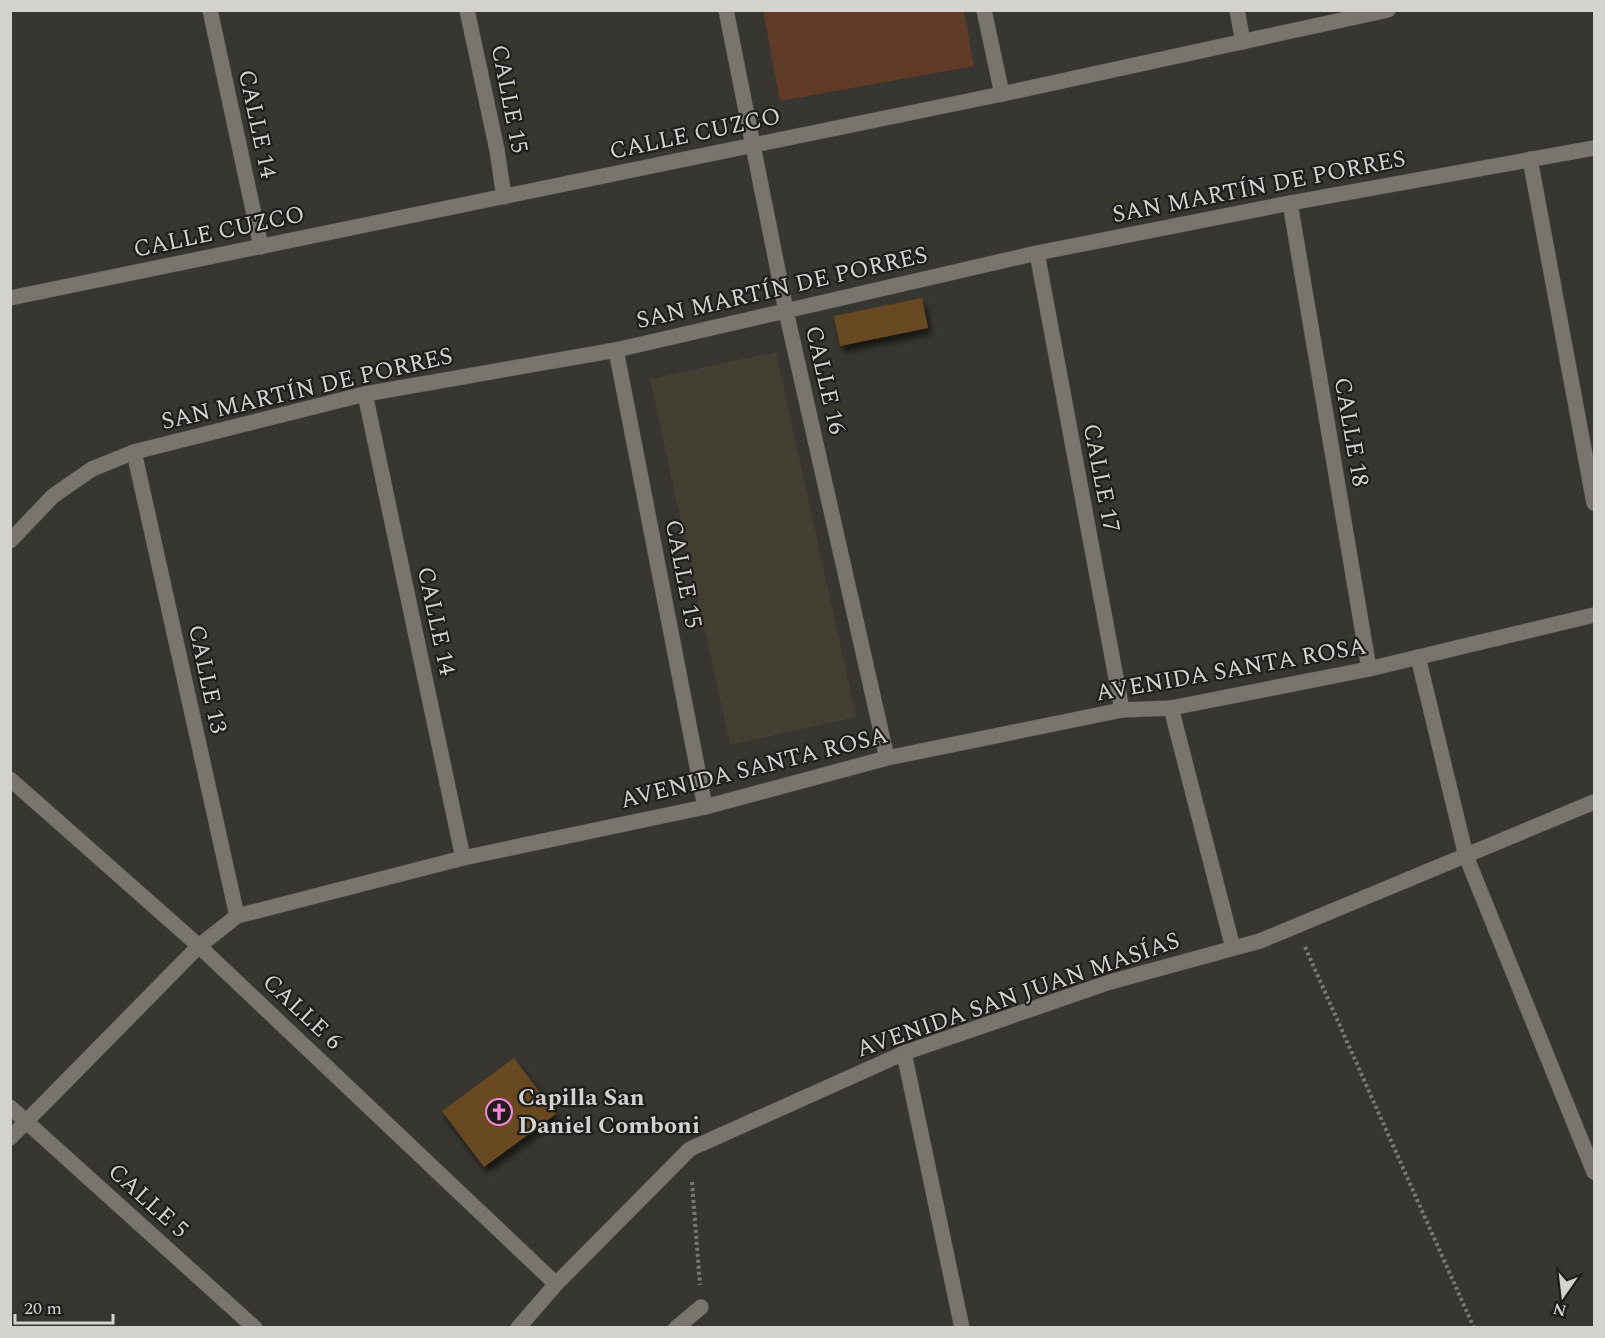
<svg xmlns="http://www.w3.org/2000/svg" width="1605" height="1338" font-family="Spectral,serif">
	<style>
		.built { fill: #434033 }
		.green { fill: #603b28 }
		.building { fill: #674822; filter: url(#shadow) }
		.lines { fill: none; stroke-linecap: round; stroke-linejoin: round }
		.minor-casing { stroke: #55534f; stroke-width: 16 }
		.path { stroke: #7a7873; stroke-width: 4; stroke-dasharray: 3 3; stroke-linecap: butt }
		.minor { stroke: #77756e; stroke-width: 15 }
		.labels { text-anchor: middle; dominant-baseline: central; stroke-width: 4.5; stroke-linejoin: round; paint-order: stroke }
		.street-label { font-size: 24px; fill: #d3d2ce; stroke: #1e1d1b }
		.poi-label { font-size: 24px; font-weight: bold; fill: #d3d2ce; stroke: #1e1d1b; text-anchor: start }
	</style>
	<defs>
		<filter id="shadow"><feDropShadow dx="3.5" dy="6" stdDeviation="3" flood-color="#0009"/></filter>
	</defs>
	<rect width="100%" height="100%" fill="#383630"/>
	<path class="built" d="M776 352 856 717 730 745 650 379Z"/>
	<path class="green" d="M763 11H964L974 66 780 101Z"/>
	<g class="building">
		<path d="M922 298 928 328 840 346 834 316Z"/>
		<path d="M514 1058 556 1114 484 1167 442 1111Z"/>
	</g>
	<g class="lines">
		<defs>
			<g id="minor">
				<path d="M210 10 261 247"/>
				<path d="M467 10 497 150 504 197"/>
				<path d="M726 10 786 311 887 758"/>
				<path d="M984 10 1002 94"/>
				<path d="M1237 10 1243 42"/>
				<path d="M1530 159 1594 503"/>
				<path d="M1290 203 1369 669"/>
				<path d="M1037 253 1122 710"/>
				<path d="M10 298 1002 94 1388 10"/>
				<path d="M616 350 705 807"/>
				<path d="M365 394 463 858"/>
				<path d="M134 452 237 916"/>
				<path d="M10 541 53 496 92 469 134 452 365 394 616 350 1037 253 1290 203 1594 148"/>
				<path d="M1418 657 1466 856 1594 1172"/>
				<path d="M1171 708 1233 948"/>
				<path d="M10 779 199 946 556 1284"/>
				<path d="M904 1053 962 1328"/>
				<path d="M10 1107 255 1328"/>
				<path d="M10 1138 199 946 237 916 463 858 705 807 887 758 1122 710 1171 708 1369 669 1594 615"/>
				<path d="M518 1328 556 1284 690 1149 904 1053 1110 982 1260 941 1594 802"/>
				<path d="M676 1328 701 1307"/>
			</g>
		</defs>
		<use href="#minor" class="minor-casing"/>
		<g class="path">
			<path d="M1305 947 1474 1328"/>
			<path d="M692 1182 700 1285"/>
		</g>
		<use href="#minor" class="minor"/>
	</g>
	<defs>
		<symbol id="church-ring" viewBox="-11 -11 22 22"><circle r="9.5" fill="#1e1d1b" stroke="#fd86e2" stroke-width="1.5"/><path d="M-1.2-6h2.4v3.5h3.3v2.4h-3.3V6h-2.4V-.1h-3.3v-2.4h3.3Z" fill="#fd86e2"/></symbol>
	</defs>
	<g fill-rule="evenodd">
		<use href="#church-ring" x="484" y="1097" width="30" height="30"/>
	</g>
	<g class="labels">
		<g class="street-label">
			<text transform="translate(509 99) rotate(79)">CALLE 15</text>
			<text transform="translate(257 124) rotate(78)">CALLE 14</text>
			<text transform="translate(695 134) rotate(-12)">CALLE CUZCO</text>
			<text transform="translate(1259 187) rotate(-11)">SAN MARTÍN DE PORRES</text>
			<text transform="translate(219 232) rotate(-12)">CALLE CUZCO</text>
			<text transform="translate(782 288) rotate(-13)">SAN MARTÍN DE PORRES</text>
			<text transform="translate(825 380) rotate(77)">CALLE 16</text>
			<text transform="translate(307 389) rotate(-13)">SAN MARTÍN DE PORRES</text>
			<text transform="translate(1351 432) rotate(80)">CALLE 18</text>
			<text transform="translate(1101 478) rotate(79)">CALLE 17</text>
			<text transform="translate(683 574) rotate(79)">CALLE 15</text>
			<text transform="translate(436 621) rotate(78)">CALLE 14</text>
			<text transform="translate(1231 670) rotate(-10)">AVENIDA SANTA ROSA</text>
			<text transform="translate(207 679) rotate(78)">CALLE 13</text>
			<text transform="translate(754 768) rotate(-14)">AVENIDA SANTA ROSA</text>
			<text transform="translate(1018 995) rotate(-19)">AVENIDA SAN JUAN MASÍAS</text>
			<text transform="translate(302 1012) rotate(43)">CALLE 6</text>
			<text transform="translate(148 1201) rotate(42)">CALLE 5</text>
		</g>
		<g class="poi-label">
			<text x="518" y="1098">Capilla San<tspan x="518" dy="28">Daniel Comboni</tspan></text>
		</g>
	</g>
	<rect width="1605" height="1338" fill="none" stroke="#d3d2ce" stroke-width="24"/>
	<g transform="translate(1563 1296) rotate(194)" stroke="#1e1d1b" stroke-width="4.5" paint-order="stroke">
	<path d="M0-4.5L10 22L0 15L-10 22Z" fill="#d3d2ce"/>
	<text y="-9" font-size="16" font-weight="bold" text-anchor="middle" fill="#d3d2ce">N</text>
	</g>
	<path d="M15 1314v9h98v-9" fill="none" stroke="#d3d2ce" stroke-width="3"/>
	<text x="24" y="1314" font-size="18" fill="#d3d2ce" stroke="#1e1d1b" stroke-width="4.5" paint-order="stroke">20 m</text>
</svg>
